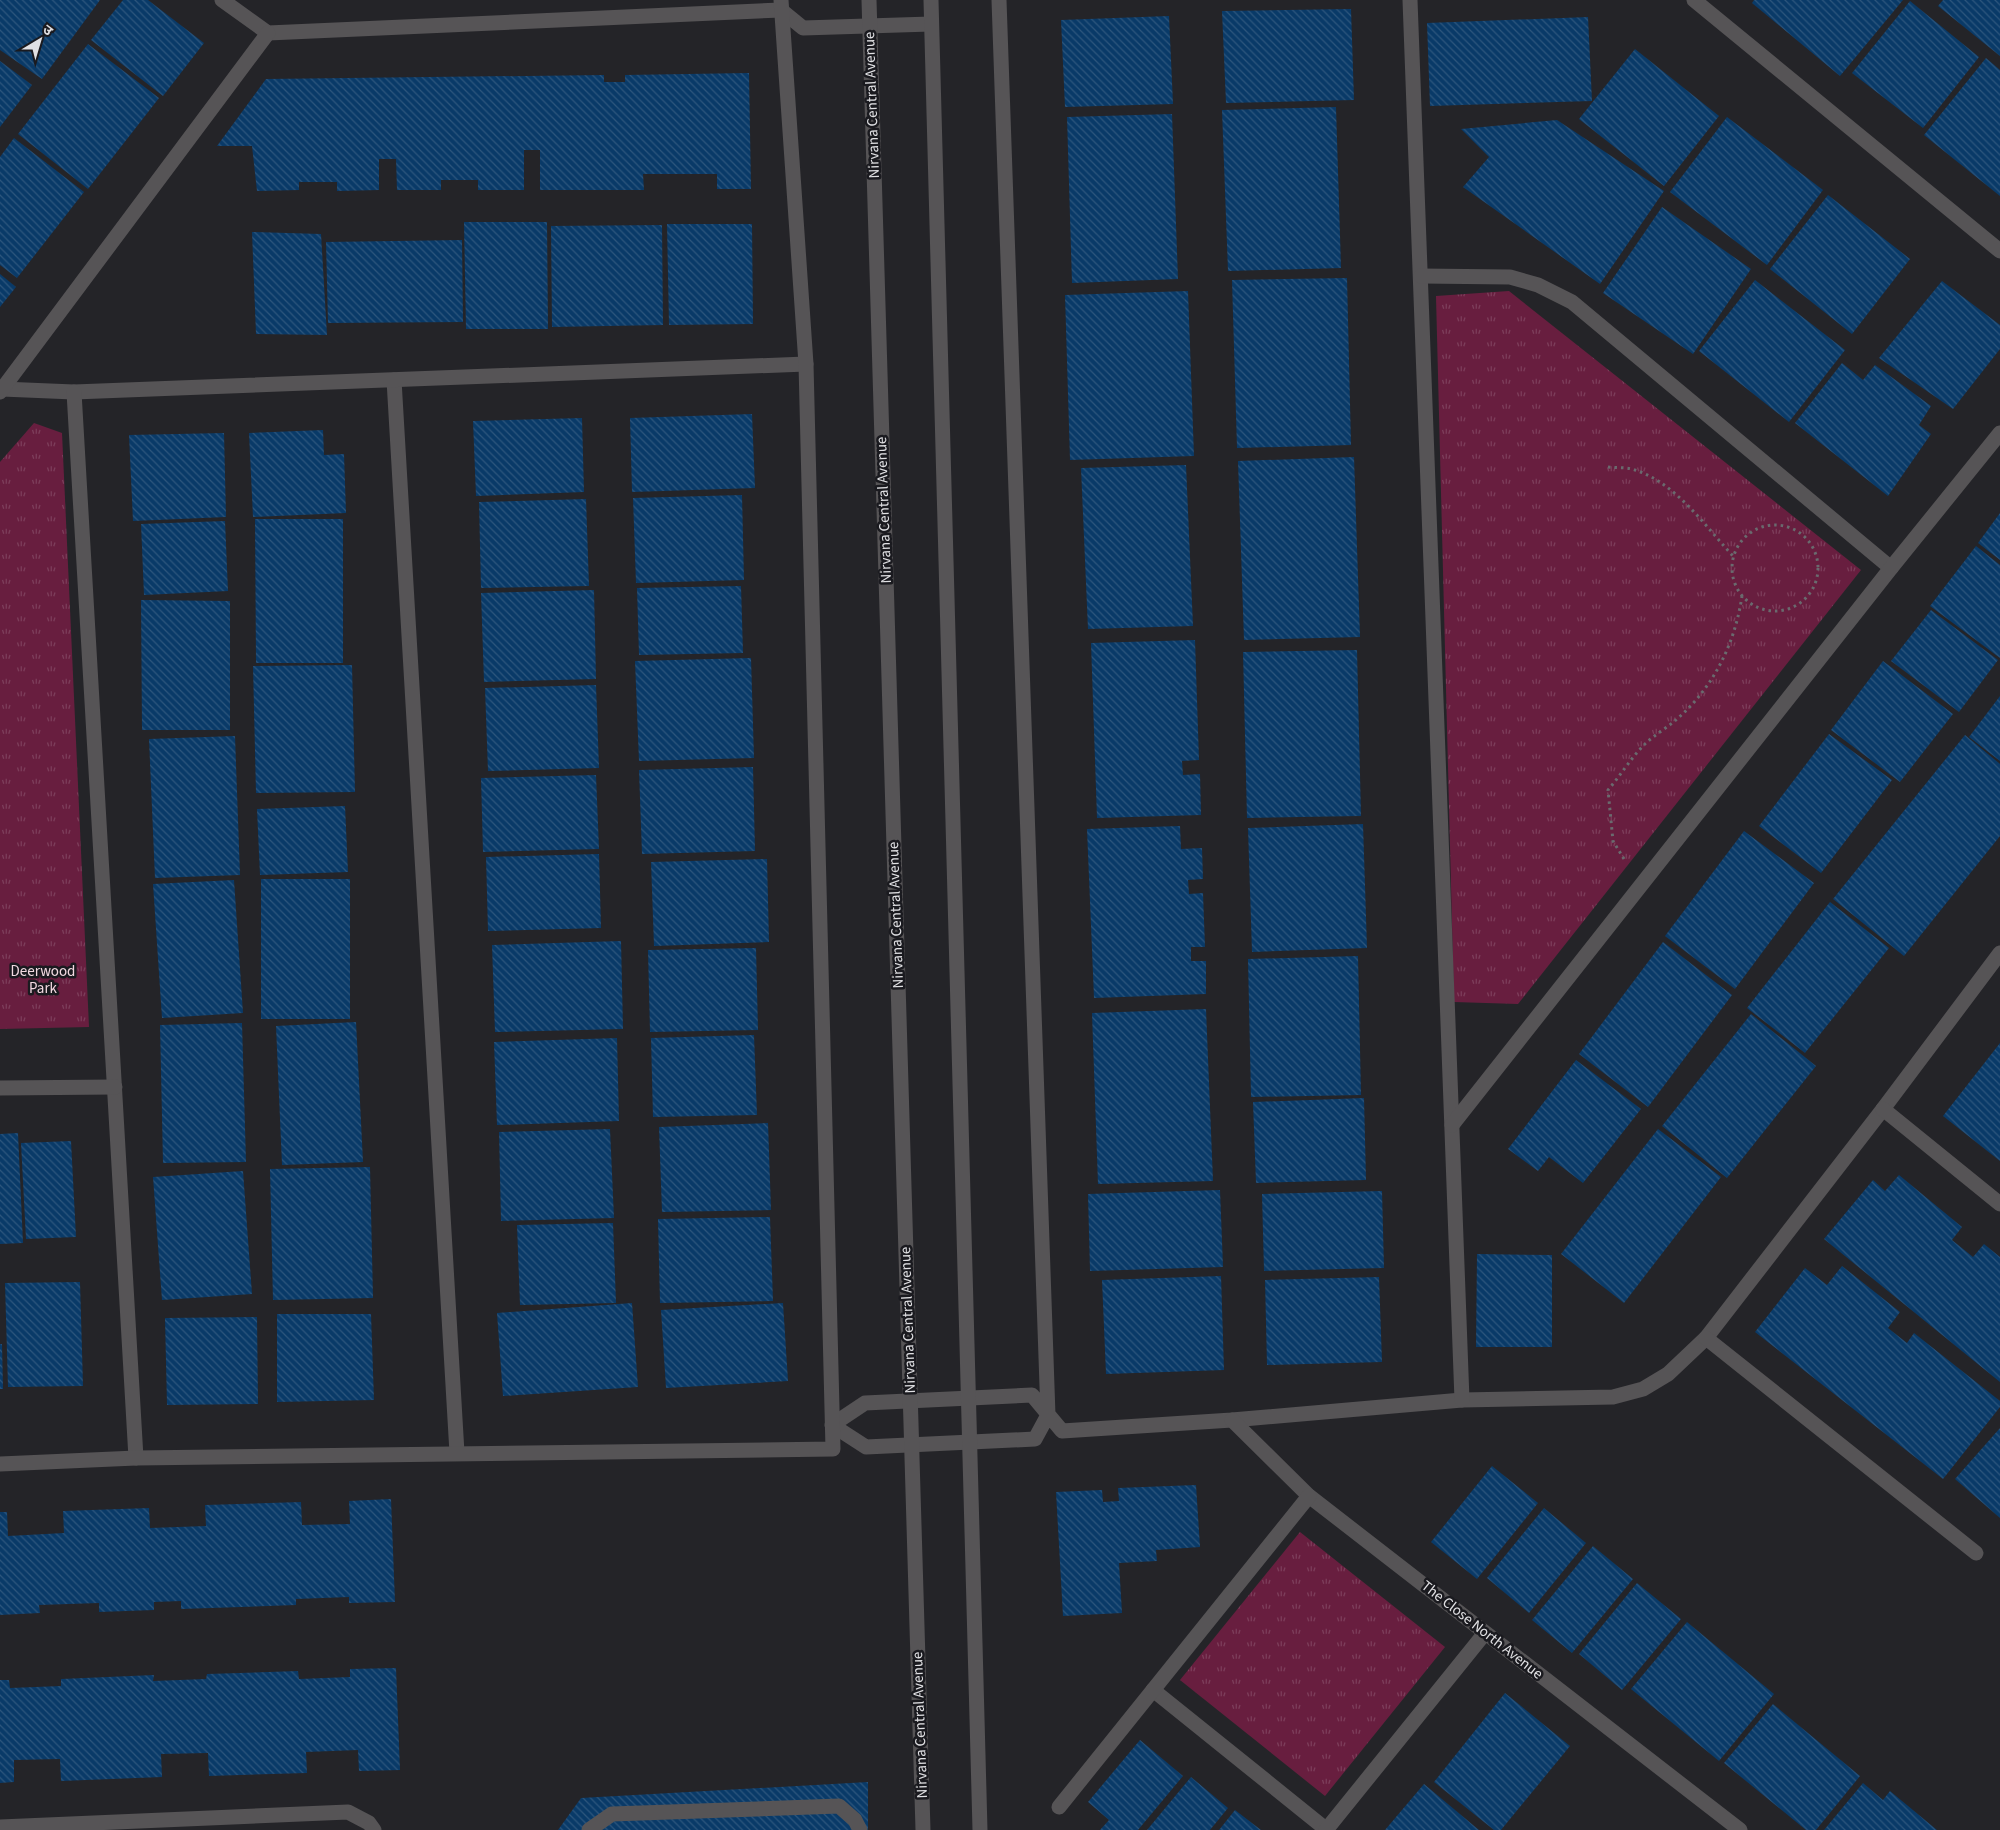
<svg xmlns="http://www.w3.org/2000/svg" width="2000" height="1830" font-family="'Source Sans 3','Noto Sans Devanagari',sans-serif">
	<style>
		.grass { fill: url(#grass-tufts) }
		.building { fill: url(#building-back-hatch) }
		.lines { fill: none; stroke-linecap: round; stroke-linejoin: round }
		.path { stroke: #6a6a6e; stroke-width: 3; stroke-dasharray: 2.5 4; stroke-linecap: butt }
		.service { stroke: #565456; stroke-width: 15 }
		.minor { stroke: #565456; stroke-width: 15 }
		.tertiary { stroke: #565456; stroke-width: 15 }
		.labels { text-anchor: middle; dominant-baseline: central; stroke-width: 5; stroke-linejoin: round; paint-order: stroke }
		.street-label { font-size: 15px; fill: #e0e0e3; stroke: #1a1a1f }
		.park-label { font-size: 15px; fill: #f2d9e1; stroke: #1a1a1f }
	</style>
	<defs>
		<pattern id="grass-tufts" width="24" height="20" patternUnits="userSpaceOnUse" patternTransform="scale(1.25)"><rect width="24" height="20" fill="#681e3f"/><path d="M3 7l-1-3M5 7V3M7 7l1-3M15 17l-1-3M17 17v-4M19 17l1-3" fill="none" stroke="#7d3e5b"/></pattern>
		<pattern id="building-back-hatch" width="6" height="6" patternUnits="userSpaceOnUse" patternTransform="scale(1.25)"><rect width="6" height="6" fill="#093a68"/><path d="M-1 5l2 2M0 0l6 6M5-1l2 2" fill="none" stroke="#2d567d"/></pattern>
	</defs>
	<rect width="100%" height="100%" fill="#242428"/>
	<g class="grass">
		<path d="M1509 291 1861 570 1518 1004 1454 1002 1436 296Z"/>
		<path d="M34 423 62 433 89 1027 0 1029V462Z"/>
		<path d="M1300 1532 1445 1647 1325 1796 1180 1680Z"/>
	</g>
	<g class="building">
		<path d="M0 0H100L42 79 0 50Z"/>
		<path d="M123 0H148L204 43 163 96 91 40Z"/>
		<path d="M1754 0H1903L1840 76 1752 3Z"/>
		<path d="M1943 0H2000V56L1938 6Z"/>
		<path d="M1910 1 1979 57 1923 128 1852 73Z"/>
		<path d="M1351 9 1354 100 1226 103 1222 11Z"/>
		<path d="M1169 16 1173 104 1065 107 1061 20Z"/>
		<path d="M1588 17 1592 101 1430 106 1427 23Z"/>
		<path d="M88 44 159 98 88 189 18 134Z"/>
		<path d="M1635 49 1719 116 1664 186 1579 119Z"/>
		<path d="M1986 58 2000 70V196L1924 135Z"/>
		<path d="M0 61 32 85 0 127Z"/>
		<path d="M749 73 751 189H717V174H643L644 190H540V150H524V190H478V180H441V190H397L396 159H379V190L337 191V182H299V190L257 191 252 146H217L266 79 604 75V82H625V75Z"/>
		<path d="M1336 107 1341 268 1228 271 1222 110Z"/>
		<path d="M1172 114 1178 279 1072 283 1067 117Z"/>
		<path d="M1727 117 1823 190 1767 265 1670 192Z"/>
		<path d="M1557 120 1664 191 1600 284 1463 187 1489 157 1461 129Z"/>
		<path d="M14 138 84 192 17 278 0 265V157Z"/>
		<path d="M1828 195 1910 259 1852 334 1770 269Z"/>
		<path d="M1662 207 1751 269 1693 354 1603 293Z"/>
		<path d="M464 222H547L548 329H466Z"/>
		<path d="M667 224H752L753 324 669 325Z"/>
		<path d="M662 225 663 325 552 327 551 226Z"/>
		<path d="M252 232 321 234 327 335 256 334Z"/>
		<path d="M462 240 463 322 328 323 326 242Z"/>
		<path d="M0 274 16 287 0 307Z"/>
		<path d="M1347 278 1351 445 1237 448 1232 280Z"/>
		<path d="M1755 280 1845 350 1789 422 1699 351Z"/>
		<path d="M1942 281 2000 325V349L1953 409 1879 358Z"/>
		<path d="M1188 291 1194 456 1070 460 1065 295Z"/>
		<path d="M1842 363 1863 380 1875 365 1931 406 1919 425 1931 434 1888 496 1795 423Z"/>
		<path d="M752 414 755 488 632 492 630 418Z"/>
		<path d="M582 418 584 492 476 496 473 421Z"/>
		<path d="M323 430 324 455 344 454 346 513 253 517 249 433Z"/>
		<path d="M224 433 226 517 133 521 129 435Z"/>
		<path d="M1354 457 1360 637 1244 640 1238 461Z"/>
		<path d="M1186 465 1193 626 1088 629 1081 468Z"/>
		<path d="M742 495 744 580 636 583 633 498Z"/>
		<path d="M586 499 589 586 481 588 479 502Z"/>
		<path d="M2000 513V560L1978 543Z"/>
		<path d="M255 519H343V663H256Z"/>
		<path d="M225 521 228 591 144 595 141 524Z"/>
		<path d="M1976 546 2000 565V658L1930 606Z"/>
		<path d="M741 586 743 653 639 655 637 588Z"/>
		<path d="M594 590 596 679 484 682 481 593Z"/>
		<path d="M141 600 230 601V730H142Z"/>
		<path d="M1931 610 1998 660 1959 712 1891 661Z"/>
		<path d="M1195 640 1199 760 1182 761 1183 775 1200 774 1201 815 1097 818 1091 643Z"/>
		<path d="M1357 650 1361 816 1247 818 1243 652Z"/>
		<path d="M751 658 754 758 639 761 635 661Z"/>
		<path d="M1883 661 1953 714 1900 782 1831 730Z"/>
		<path d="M352 665 355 792 256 793 253 666Z"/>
		<path d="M596 685 599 768 488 771 485 688Z"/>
		<path d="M2000 696V761L1969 737Z"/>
		<path d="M1829 734 1892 780 1821 873 1759 826Z"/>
		<path d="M1965 735 2000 764V836L1904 956 1833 899Z"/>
		<path d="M235 736 240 875 155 878 149 739Z"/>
		<path d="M753 767 755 851 642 854 639 770Z"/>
		<path d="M596 775 599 849 483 852 481 778Z"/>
		<path d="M345 806 348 872 260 875 257 809Z"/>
		<path d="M1363 824 1367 948 1252 952 1248 828Z"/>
		<path d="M1180 826 1181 849 1202 848 1203 879 1188 880 1189 894 1203 893 1205 947H1191V961H1206V994L1094 998 1087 829Z"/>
		<path d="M1744 831 1814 883 1735 989 1665 936Z"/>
		<path d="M599 854 601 928 488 931 486 857Z"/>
		<path d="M767 859 769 942 654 946 651 862Z"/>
		<rect x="261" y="879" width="89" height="140"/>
		<path d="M234 880 243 1013 162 1018 153 884Z"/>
		<path d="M1830 902 1889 948 1805 1053 1747 1008Z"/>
		<path d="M621 941 623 1029 495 1032 492 945Z"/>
		<path d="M1663 942 1732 995 1648 1107 1579 1054Z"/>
		<path d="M756 948 758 1030 650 1032 648 950Z"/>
		<path d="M1358 956 1361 1095 1251 1097 1248 959Z"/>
		<path d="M1206 1009 1213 1181 1098 1184 1092 1013Z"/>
		<path d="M1751 1014 1816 1066 1727 1178 1662 1126Z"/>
		<path d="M356 1022 363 1162 282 1165 276 1026Z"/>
		<path d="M242 1023 246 1162 163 1163 160 1025Z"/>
		<path d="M754 1035 757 1115 653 1117 651 1038Z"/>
		<path d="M617 1038 619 1121 497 1125 494 1042Z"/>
		<path d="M2000 1043V1161L1943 1116Z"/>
		<path d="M1576 1060 1641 1109 1583 1183 1549 1157 1538 1171 1508 1149Z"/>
		<path d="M1364 1098 1366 1180 1256 1183 1253 1102Z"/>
		<path d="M768 1123 771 1210 662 1212 659 1127Z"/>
		<path d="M610 1129 614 1218 501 1221 499 1132Z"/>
		<path d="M1658 1129 1721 1177 1624 1303 1561 1254Z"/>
		<path d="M18 1133 23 1243 0 1244V1134Z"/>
		<path d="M71 1141 76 1237 26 1239 21 1143Z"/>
		<path d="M370 1167 373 1298 273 1300 270 1169Z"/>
		<path d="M243 1171 252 1294 162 1300 153 1177Z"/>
		<path d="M1899 1175 1962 1227 1952 1240 1973 1257 1984 1244 2000 1257V1382L1824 1239 1873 1180 1885 1191Z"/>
		<path d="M1220 1190 1223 1267 1090 1271 1088 1194Z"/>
		<path d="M1382 1191 1384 1268 1264 1271 1262 1194Z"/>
		<path d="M770 1217 773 1301 660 1303 658 1219Z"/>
		<path d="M613 1223 616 1303 520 1305 517 1225Z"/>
		<path d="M1477 1254 1552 1255V1347H1476Z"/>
		<path d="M1842 1266 1900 1312 1888 1328 1907 1343 1914 1333 2000 1401V1407L1943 1479 1755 1332 1805 1268 1827 1285Z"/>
		<path d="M1221 1276 1224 1370 1106 1374 1102 1280Z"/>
		<path d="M1379 1277 1382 1362 1267 1365 1265 1280Z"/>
		<path d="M80 1282 83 1386 8 1387 5 1283Z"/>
		<path d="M632 1303 638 1387 503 1396 497 1313Z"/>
		<path d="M783 1303 788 1381 666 1388 661 1310Z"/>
		<path d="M277 1314H371L374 1400 277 1402Z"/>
		<path d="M257 1317 258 1404 167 1405 165 1318Z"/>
		<path d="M0 1344H2L3 1389H0Z"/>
		<path d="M2000 1428V1518L1955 1479Z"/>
		<path d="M1492 1466 1538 1503 1477 1579 1431 1542Z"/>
		<path d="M1196 1485 1200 1547 1156 1550 1157 1561 1119 1563 1122 1613 1063 1616 1056 1492 1102 1490 1103 1502 1119 1501 1118 1488Z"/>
		<path d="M391 1499 395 1602 349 1603V1597L296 1599V1605L181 1609V1601L154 1602V1610L99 1612V1603L39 1605 40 1613 0 1615V1512H7L8 1536 64 1533 63 1511 149 1508 150 1528 206 1526 205 1505 301 1502 302 1525 350 1524 349 1501Z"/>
		<path d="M1544 1508 1586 1543 1529 1613 1487 1578Z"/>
		<path d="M1593 1546 1633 1579 1572 1653 1532 1620Z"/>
		<path d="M1637 1583 1681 1619 1622 1690 1579 1654Z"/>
		<path d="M1687 1622 1774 1694 1719 1761 1631 1689Z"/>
		<path d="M396 1668 400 1770 359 1771 358 1750 306 1752 307 1773 209 1776 208 1753 161 1754 162 1777 61 1781 60 1759 14 1760V1782L0 1783V1680H9L10 1688 61 1686V1679L154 1675 153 1681 206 1679 207 1674 298 1671 299 1679 350 1677V1669Z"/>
		<path d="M1505 1693 1570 1746 1501 1830H1494L1434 1782Z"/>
		<path d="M1773 1704 1860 1776 1816 1830H1806L1724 1763Z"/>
		<path d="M1140 1740 1183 1776 1138 1830H1100L1109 1820 1088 1802Z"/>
		<path d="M1191 1777 1228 1808 1210 1830H1147Z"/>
		<path d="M868 1782V1830H558L581 1798Z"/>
		<path d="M1863 1783 1883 1800 1890 1791 1937 1830H1824Z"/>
		<path d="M1424 1784 1479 1830H1385Z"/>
		<path d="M1235 1810 1261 1830H1219Z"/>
	</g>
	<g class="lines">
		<g class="path">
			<path d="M1608 467C1617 468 1627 467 1635 470 1676 483 1705 526 1733 556"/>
			<circle cx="1775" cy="568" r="43"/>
			<path d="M1624 859 1613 841 1608 790C1620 776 1631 758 1644 745 1654 735 1667 728 1677 719 1714 687 1735 643 1742 596"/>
		</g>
		<path class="service" d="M589 1830 612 1814 839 1806 855 1820 860 1830"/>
		<g class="minor">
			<path d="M222 0 268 33 781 10 803 28 931 24"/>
			<path d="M999 0 1048 1415 1035 1439 866 1447 832 1425 865 1403 1032 1395 1062 1431 1232 1420 1462 1400 1613 1397 1643 1389 1668 1374 1706 1338 1883 1109 2000 953"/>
			<path d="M1410 0 1462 1400"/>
			<path d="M1694 0 2000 251"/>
			<path d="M1421 276 1510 277 1538 285 1572 302 1891 568"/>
			<path d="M394 380 457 1453"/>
			<path d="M2 389 74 392 806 364"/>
			<path d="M0 392 268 33"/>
			<path d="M74 392 136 1458"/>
			<path d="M0 1088 115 1087"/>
			<path d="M1883 1109 2000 1204"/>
			<path d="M1452 1125 1891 568 2000 433"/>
			<path d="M1706 1338 1976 1553"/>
			<path d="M1232 1420 1309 1496 1740 1830"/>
			<path d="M0 1464 136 1458 833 1449 806 364 781 0"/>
			<path d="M1153 1690 1327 1830"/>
			<path d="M1059 1807 1309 1496"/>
			<path d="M0 1827 348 1812 369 1823 374 1830"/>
			<path d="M1326 1830 1485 1633"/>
		</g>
		<g class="tertiary">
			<path d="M869 0 923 1830"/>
			<path d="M931 0 980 1830"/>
		</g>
	</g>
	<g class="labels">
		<g class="street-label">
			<text transform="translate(872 105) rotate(-92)">Nirvana Central Avenue</text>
			<text transform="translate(884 510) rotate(-92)">Nirvana Central Avenue</text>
			<text transform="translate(896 915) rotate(-92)">Nirvana Central Avenue</text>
			<text transform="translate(908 1320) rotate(-92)">Nirvana Central Avenue</text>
			<text transform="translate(1482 1630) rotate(38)">The Close North Avenue</text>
			<text transform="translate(920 1725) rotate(-92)">Nirvana Central Avenue</text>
		</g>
		<g class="park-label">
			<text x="43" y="971">Deerwood<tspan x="43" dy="17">Park</tspan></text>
		</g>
	</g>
	<g transform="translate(40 40) rotate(38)" stroke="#1a1a1f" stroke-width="4" paint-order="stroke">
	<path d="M0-4L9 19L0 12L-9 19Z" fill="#e0e0e3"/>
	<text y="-8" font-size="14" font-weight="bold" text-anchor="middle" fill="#e0e0e3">उ</text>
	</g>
</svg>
